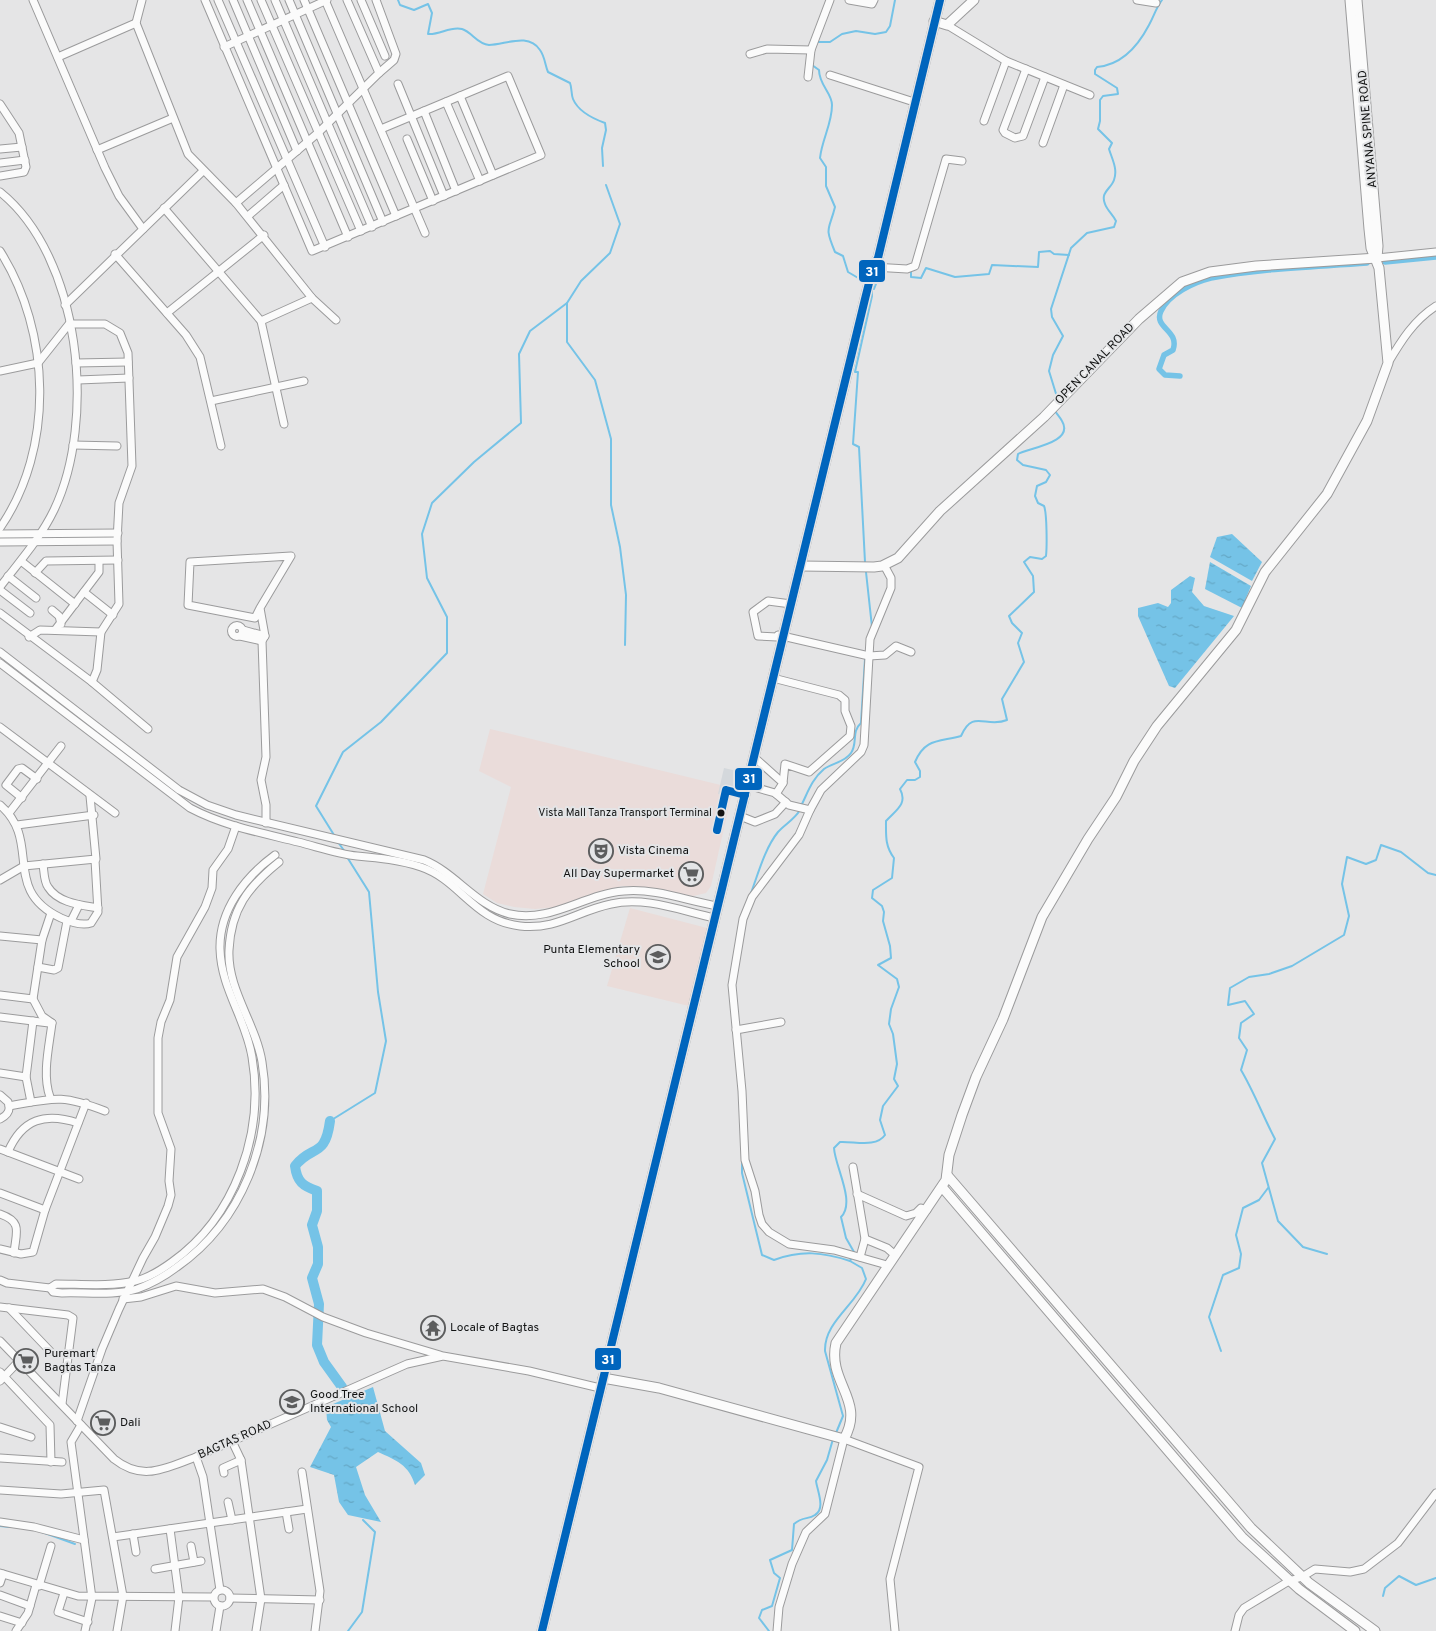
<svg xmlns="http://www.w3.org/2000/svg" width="1436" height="1631" font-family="Overpass,sans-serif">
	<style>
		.commercial { fill: #eadcda }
		.built { fill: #d4d8dc }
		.education { fill: #eadcd9 }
		.water { fill: url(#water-ripples) }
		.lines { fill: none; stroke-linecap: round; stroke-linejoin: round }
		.stream { stroke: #75c3e7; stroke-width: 2 }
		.canal { stroke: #75c3e7; stroke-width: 5.5 }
		.river { stroke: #75c3e7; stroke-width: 10 }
		.minor-casing { stroke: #9b9b9c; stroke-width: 9 }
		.major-casing { stroke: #9b9b9c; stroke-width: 11 }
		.minor { stroke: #fbfbfb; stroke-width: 7 }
		.major { stroke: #fbfbfb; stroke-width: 9 }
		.bus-1-casing { stroke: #e4e5e7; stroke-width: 11 }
		.bus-1 { stroke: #0065bd; stroke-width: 8 }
		.bus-dot { fill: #131414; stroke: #e4e5e7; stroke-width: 2 }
		.labels { text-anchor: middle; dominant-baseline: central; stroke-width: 4; stroke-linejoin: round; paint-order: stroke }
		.bus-label { font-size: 11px; fill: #131414; stroke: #e4e5e7; text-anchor: end }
		.street-label { font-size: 12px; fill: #131414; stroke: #e4e5e7 }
		.poi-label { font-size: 12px; fill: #131414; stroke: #e4e5e7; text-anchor: start }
		.line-badge { stroke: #e4e5e7; stroke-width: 2 }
		.badge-label { font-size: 14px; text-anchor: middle; font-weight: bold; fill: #fff }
	</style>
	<defs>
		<pattern id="water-ripples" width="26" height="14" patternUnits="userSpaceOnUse" patternTransform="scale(1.25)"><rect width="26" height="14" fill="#75c3e7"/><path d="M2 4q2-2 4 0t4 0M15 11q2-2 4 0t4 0" fill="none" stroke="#64a7c5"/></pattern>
	</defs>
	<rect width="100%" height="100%" fill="#e5e5e6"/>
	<path class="commercial" d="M490 729 733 788 711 886 706 893 693 896 642 887 622 886 588 895 558 907 535 909 514 907 497 903 483 894 511 787 479 771Z"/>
	<path class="built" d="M724 768 737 771 732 797 718 794Z"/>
	<path class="education" d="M630 908 707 928 689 1006 607 986Z"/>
	<g class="water">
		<path d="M1232 534 1262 562 1252 581 1210 557 1217 537Z"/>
		<path d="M1210 562 1251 586 1242 608 1205 589Z"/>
		<path d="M1190 576 1195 578 1192 592 1204 606 1234 616 1175 688 1169 686 1138 616V608L1158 603 1168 607 1171 603V590Z"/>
		<path d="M373 1387 385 1431 421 1463 425 1475 415 1485C409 1465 396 1460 378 1452L356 1467 365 1495 381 1522 348 1515 339 1502 334 1475 310 1467 331 1427 327 1420 326 1407Z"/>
	</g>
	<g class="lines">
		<g class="stream">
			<path d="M398 0 400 5 414 10 428 4 432 13 428 34C440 35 450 26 462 29 472 32 477 44 489 45 505 45 528 32 540 50 545 57 545 65 548 72L570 83C572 88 571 94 573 99 578 111 594 119 605 123L606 130 602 148 603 166"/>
			<path d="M817 42H830L842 34 856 31 875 34 886 32 890 26 895 0"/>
			<path d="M812 65 819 70C819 85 832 93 832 105 832 124 822 139 820 158L826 167V186L835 207C829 231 824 226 835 252L843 256 848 272 865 282"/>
			<path d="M909 271H911V277L921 278 926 268 955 277 989 274 992 265 1038 267 1039 252 1050 251 1054 254 1069 255"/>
			<path d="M877 281 880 269"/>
			<path d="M871 286 872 295"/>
			<path d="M874 289 876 284"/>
			<path d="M567 303V342L595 380 611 439V505L620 547 626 595 625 645"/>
			<path d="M1057 397 1049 371 1053 355 1063 336 1052 317 1051 309 1071 248 1087 233 1114 227 1116 221C1113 215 1107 210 1105 204 1100 192 1111 189 1114 180 1118 169 1112 159 1109 149L1112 143 1098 129 1100 121V100L1103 96 1118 94 1117 88 1095 74V70L1097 67C1121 65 1138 46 1149 25 1154 16 1156 8 1162 0"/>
			<path d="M865 562 859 447 853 444 858 372H855L872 296"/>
			<path d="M866 572 872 627"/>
			<path d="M801 806C808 792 812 779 824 769 833 763 845 762 851 753 858 743 851 732 861 723L865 659"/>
			<path d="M334 835 316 806 343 752 381 722 447 653V617L427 578 422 534 432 503 474 462 521 423 519 354 530 331 567 303 581 281 610 253 620 224 606 185"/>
			<path d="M338 842 345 852"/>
			<path d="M751 893C758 874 765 848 778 832 785 824 794 820 800 810"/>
			<path d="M330 1121 375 1093 386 1041 378 992 369 892 347 857"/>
			<path d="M742 1160V1173L762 1255 774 1260C801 1250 823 1252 850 1261"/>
			<path d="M854 1252 846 1238 841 1217C856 1202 835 1167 834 1148L840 1142C854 1141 876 1148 885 1135L880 1120 883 1106 898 1086 894 1079 897 1064 893 1034 889 1024 891 1009 899 987 897 979 878 965 891 958 890 946 883 921 884 912 882 906 872 898 873 890 892 878 894 858C885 846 886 836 886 821 896 810 908 804 900 789L907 780H915L920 777V771L915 762C925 738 939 742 961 736 973 708 986 729 1007 720L1002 699 1024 662 1018 643 1022 633 1012 623 1009 616 1034 592 1033 576 1024 562 1030 557 1042 559 1046 556C1047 547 1047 513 1044 506L1038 503 1035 496 1037 486 1046 482 1050 475 1046 470 1023 465 1017 460 1018 454C1028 448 1075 443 1062 421 1060 417 1057 414 1055 411"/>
			<path d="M1327 1254 1303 1247 1278 1221 1262 1163 1275 1139C1263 1116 1254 1092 1241 1070L1247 1050 1239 1038 1241 1023 1254 1014 1245 1001 1228 1005 1230 988 1249 977 1269 974 1292 966 1344 935 1349 916 1342 884 1347 857 1366 864 1376 860 1381 845 1401 852 1428 873 1436 875"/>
			<path d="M1221 1351 1209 1317 1223 1275 1239 1268 1241 1254 1236 1235 1243 1208 1259 1200 1268 1188"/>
			<path d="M836 1433 843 1416 825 1351C824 1322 856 1305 866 1279L862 1268 850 1261 851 1259"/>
			<path d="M0 1526 10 1527"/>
			<path d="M42 1532 75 1544"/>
			<path d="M1383 1596 1385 1588 1399 1576 1416 1585 1436 1578"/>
			<path d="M348 1631 362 1612 375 1532 363 1520"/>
			<path d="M769 1631 759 1618 762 1610 772 1606 780 1578 774 1573 770 1560 792 1550 794 1524C803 1516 808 1520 815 1515 826 1509 817 1490 816 1481L827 1460 833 1439"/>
		</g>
		<g class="canal">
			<path d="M1385 262 1436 257"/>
			<path d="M1180 376 1165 375 1159 369 1164 355 1173 350C1180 330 1153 328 1161 311 1169 294 1194 282 1211 278 1262 268 1315 267 1367 263"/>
		</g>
		<path class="river" d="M330 1121C325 1159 312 1144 295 1166 297 1182 303 1186 317 1191V1211L312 1225 318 1247V1264L312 1278 319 1304 317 1345 324 1362 342 1387"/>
		<defs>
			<g id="minor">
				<path d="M33 0 105 168 119 196 143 229"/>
				<path d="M142 0 136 23 188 154 236 203 312 298 336 320"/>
				<path d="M205 0 312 251 541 155 508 76 381 129"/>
				<path d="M218 0 325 247"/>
				<path d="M233 0 297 151"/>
				<path d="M247 0 348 237"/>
				<path d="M261 0 361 231"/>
				<path d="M275 0 372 227"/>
				<path d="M289 0 383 222"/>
				<path d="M304 0 396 216"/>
				<path d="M325 0 425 233"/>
				<path d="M361 0 385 56"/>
				<path d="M376 0 396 54 394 60 379 73"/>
				<path d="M849 0 872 4 874 0"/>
				<path d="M1137 0 1156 3"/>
				<path d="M947 25 1006 61 1090 95"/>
				<path d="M224 47 327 0"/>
				<path d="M750 54 767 49 811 50"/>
				<path d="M58 57 136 23"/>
				<path d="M1026 69 1003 130 1005 133 1015 138 1023 136 1045 77"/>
				<path d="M830 75 914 102"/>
				<path d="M808 77 811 50 830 0"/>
				<path d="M398 84 444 196"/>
				<path d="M460 96 493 175"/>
				<path d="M446 102 480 181"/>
				<path d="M0 104 19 133 26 167 24 172 0 176"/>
				<path d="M424 111 456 191"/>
				<path d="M984 121 1006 61"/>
				<path d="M407 139 433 201"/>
				<path d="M1043 143 1064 85"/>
				<path d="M0 149 22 147"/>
				<path d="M97 150 173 118"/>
				<path d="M0 163 25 160"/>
				<path d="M0 192C81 257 97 420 54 510 40 539 19 562 0 587"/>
				<path d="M236 203 319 132 379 73 347 0"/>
				<path d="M164 208 261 321 312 298"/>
				<path d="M248 216 284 185"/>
				<path d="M0 251C51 332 55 448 0 528"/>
				<path d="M115 254 186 335 200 357 221 446"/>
				<path d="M1377 258 1436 252"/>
				<path d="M873 267 907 269 915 266 946 159 962 161"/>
				<path d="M65 305 203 171"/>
				<path d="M167 313 264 235"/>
				<path d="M261 321 284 424"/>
				<path d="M76 363 128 362"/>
				<path d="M1388 363C1401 341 1414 320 1436 306"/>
				<path d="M0 371 38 363 69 324H105L120 333 128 353 132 466 119 503 117 541 119 604 101 632 97 670 92 682 0 613"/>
				<path d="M78 380 129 378"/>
				<path d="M211 401 304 381"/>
				<path d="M73 445 117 446"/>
				<path d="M0 534 118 533"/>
				<path d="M0 542 117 541"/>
				<path d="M21 561 75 604"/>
				<path d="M35 573 46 561 118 560"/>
				<path d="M8 576 36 598"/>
				<path d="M0 590 30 613"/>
				<path d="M84 592 113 615"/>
				<path d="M791 604 768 601 753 612 758 636 777 637 778 635 869 656 885 655 896 646 911 652"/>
				<path d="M260 608 255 618 188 605 190 562 291 556 260 608 265 636 262 641 266 757 261 780 266 805V823"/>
				<path d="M52 610 59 616 61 624"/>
				<circle cx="237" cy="631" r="5.5"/>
				<path d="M55 630 99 572V562"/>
				<path d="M243 630 265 636"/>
				<path d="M240 636 262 641"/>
				<path d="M29 637 40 630 101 632"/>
				<path d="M0 652 179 790 207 805 236 815 424 860C456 873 476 906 510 914 551 923 584 894 624 891 655 888 688 901 718 906"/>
				<path d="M0 663 190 808C224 826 262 833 298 842 318 847 338 854 357 856 379 858 400 860 421 867 460 880 474 921 520 926 557 930 577 911 611 904 645 896 682 911 715 918"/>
				<path d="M773 678 839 695 845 700V711L851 726 850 736 809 772 785 764 783 783"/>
				<path d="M92 682 148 729"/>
				<path d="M0 727 115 813"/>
				<path d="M754 757 783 783 776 794"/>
				<path d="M747 785 775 793 789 805 810 810 821 790 861 752 864 745 870 639 891 588V578L884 565"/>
				<path d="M22 798 6 785 18 769 22 768 37 779"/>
				<path d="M0 805C43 842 0 889 61 918 70 922 82 926 91 923L98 912 95 860"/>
				<path d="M810 810 799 835 752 897 743 919 732 985 742 1091 745 1160 755 1191 759 1215 762 1224 769 1232 789 1244 834 1250 887 1265"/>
				<path d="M9 813 61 746"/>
				<path d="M740 816 755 822 775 814 786 802"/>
				<path d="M17 825 94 815"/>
				<path d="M43 864C44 871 44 882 48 887 58 903 81 905 98 908"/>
				<path d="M0 880 24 866 96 859 90 796"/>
				<path d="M51 913 42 940 33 999 42 1016 52 1023"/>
				<path d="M71 921 79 905"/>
				<path d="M0 936 42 940"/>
				<path d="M38 967 54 970 58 968 67 921"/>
				<path d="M0 995 33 999"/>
				<path d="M0 1017 49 1023"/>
				<path d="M736 1030 781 1022"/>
				<path d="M0 1073 26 1077"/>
				<path d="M0 1095 8 1102C11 1110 8 1115 0 1119"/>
				<path d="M50 1097C42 1075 49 1047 52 1023"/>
				<path d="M31 1102 26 1077 33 1021"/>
				<path d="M9 1106C54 1098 61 1094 105 1111"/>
				<path d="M0 1149 79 1179"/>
				<path d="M8 1152C22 1119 45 1112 78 1123"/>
				<path d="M853 1167 865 1239 860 1257"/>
				<path d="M0 1193 45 1210"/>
				<path d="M857 1194 906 1216 916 1213 921 1208 927 1210"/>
				<path d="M0 1214C23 1222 16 1232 14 1253"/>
				<path d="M865 1239 887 1248 895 1255"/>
				<path d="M0 1249 21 1254 33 1252 45 1210 86 1103"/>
				<path d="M0 1280 7 1283 50 1288 56 1284C81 1284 110 1287 135 1281 149 1278 161 1270 172 1262 235 1217 265 1133 252 1057 246 1019 221 989 220 949 219 910 245 877 275 855"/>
				<path d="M50 1288 53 1292 62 1293C85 1292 115 1296 137 1289 151 1284 165 1276 177 1267 241 1222 275 1140 262 1062 256 1024 227 989 229 950 231 909 248 887 279 862"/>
				<path d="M123 1299 141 1297 176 1286 215 1293 263 1289 285 1297 323 1317 366 1333 440 1355"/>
				<path d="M0 1307 68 1315 73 1318 62 1404"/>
				<path d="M9 1308 50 1351"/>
				<path d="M0 1341 114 1459C143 1482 165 1468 196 1457L407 1364 443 1356 529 1371 600 1388"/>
				<path d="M0 1372 50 1425 51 1462"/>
				<path d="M0 1381 19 1361"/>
				<path d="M77 1421 102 1349 119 1309 143 1258 155 1237 168 1206 171 1195 169 1181 171 1149 158 1113V1038L161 1022 170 1000 177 957 205 907 212 888 213 870 228 849 236 826"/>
				<path d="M81 1425 71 1442 92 1598 85 1631"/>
				<path d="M0 1427 31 1437"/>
				<path d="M232 1441 241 1460 261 1599 256 1631"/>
				<path d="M196 1457 203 1477 220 1590"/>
				<path d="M0 1458 62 1462"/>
				<path d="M302 1472 320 1591 315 1631"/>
				<path d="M224 1473 223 1468 241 1460"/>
				<path d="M0 1490 61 1494 104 1490 123 1596 117 1631"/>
				<path d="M228 1502 232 1520"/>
				<path d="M286 1512 289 1529"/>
				<path d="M0 1522 34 1527 84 1540"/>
				<path d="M170 1529 179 1597 175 1631"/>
				<path d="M133 1534 136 1552"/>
				<path d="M113 1537 307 1509"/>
				<path d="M191 1546 194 1562"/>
				<path d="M155 1569 201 1561"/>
				<path d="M0 1573 78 1596 213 1597"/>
				<path d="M0 1583 3 1574"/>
				<path d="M39 1586 51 1546"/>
				<circle cx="222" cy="1598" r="8"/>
				<path d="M64 1593 58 1612 88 1622"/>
				<path d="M0 1595 30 1606"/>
				<path d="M230 1598 320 1600"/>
				<path d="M0 1616 22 1623"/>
				<path d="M16 1631 28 1613 36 1585"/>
				<path d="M216 1631 220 1606"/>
				<path d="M777 1631 779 1607 792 1564 806 1532 825 1514 844 1439 919 1467 890 1579 895 1631"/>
				<path d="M1235 1631 1239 1615 1244 1608 1289 1581 1302 1577 1315 1569 1350 1572 1364 1569 1398 1543 1436 1493"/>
			</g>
			<g id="major">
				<path d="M1357 0 1378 246 1377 258"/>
				<path d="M934 21 947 25 974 0"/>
				<path d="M801 566 874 567 882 566 898 558 940 511 1044 417 1139 319 1182 282 1210 272 1256 266 1377 258"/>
				<path d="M947 1175 1251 1528 1309 1583 1375 1631"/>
				<path d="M942 1187 1242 1537 1299 1589 1355 1631"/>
				<path d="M603 1378 659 1388 844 1439C866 1400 827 1383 836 1343L946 1180 949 1155 962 1115 976 1077 1003 1019 1042 917 1088 839 1116 797 1134 761 1157 726 1236 630 1265 572 1327 494 1367 421 1388 363 1379 268 1371 248 1369 229 1350 0"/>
				<path d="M542 1631 865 299 873 267 878 258 940 0"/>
			</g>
		</defs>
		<use href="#minor" class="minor-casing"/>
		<use href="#major" class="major-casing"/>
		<use href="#minor" class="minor"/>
		<use href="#major" class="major"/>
		<defs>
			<g id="bus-1">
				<path d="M717 830 726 790 745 795"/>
				<path d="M542 1631 865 299 873 267 878 258 940 0"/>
			</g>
		</defs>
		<use href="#bus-1" class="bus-1-casing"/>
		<use href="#bus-1" class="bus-1"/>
	</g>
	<defs>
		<symbol id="theatre-ring" viewBox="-11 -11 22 22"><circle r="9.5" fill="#e4e5e7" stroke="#5c5d5e" stroke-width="1.5"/><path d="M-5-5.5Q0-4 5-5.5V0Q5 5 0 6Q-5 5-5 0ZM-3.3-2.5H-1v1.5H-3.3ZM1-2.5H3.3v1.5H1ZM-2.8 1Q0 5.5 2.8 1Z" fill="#5c5d5e"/></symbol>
		<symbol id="supermarket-ring" viewBox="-11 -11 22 22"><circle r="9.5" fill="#e4e5e7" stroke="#5c5d5e" stroke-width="1.5"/><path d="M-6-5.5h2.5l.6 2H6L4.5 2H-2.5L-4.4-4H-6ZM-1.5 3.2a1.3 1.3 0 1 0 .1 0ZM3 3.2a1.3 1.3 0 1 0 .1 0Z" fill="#5c5d5e"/></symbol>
		<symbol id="school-ring" viewBox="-11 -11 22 22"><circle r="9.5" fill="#e4e5e7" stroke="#5c5d5e" stroke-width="1.5"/><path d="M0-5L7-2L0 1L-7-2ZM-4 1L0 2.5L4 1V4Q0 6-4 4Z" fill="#5c5d5e"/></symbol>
		<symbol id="temple-ring" viewBox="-11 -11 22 22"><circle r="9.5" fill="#e4e5e7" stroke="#5c5d5e" stroke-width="1.5"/><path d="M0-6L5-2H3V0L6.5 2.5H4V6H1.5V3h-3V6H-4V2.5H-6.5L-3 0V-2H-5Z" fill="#5c5d5e"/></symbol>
	</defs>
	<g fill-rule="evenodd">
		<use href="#theatre-ring" x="587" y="837" width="28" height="28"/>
		<use href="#supermarket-ring" x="677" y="860" width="28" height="28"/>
		<use href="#school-ring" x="644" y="943" width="28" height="28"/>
		<use href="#temple-ring" x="419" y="1314" width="28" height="28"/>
		<use href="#supermarket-ring" x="12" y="1347" width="28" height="28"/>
		<use href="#school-ring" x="278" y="1388" width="28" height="28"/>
		<use href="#supermarket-ring" x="89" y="1409" width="28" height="28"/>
	</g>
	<circle class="bus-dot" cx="721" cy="813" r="4.5"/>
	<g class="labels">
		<g class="bus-label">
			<text x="712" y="813">Vista Mall Tanza Transport Terminal</text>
		</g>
		<g class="street-label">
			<text transform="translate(1368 129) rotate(-95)">ANYANA SPINE ROAD</text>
			<text transform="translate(1095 364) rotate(-46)">OPEN CANAL ROAD</text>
			<text transform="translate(235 1440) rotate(-24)">BAGTAS ROAD</text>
		</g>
		<g class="poi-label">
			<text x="618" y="851">Vista Cinema</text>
			<text x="674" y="874" text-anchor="end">All Day Supermarket</text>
			<text x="640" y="950" text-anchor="end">Punta Elementary<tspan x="640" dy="14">School</tspan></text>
			<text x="450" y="1328">Locale of Bagtas</text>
			<text x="44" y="1354">Puremart<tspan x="44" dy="14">Bagtas Tanza</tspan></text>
			<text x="310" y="1395">Good Tree<tspan x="310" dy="14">International School</tspan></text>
			<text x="120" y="1423">Dali</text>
		</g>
	</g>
	<g class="line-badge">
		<rect x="858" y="259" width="28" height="24" rx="5" fill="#0065bd"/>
		<rect x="734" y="767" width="29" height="24" rx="5" fill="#0065bd"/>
		<rect x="594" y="1347" width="28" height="24" rx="5" fill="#0065bd"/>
	</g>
	<g class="badge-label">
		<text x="872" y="276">31</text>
		<text x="749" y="783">31</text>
		<text x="608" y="1364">31</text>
	</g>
</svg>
